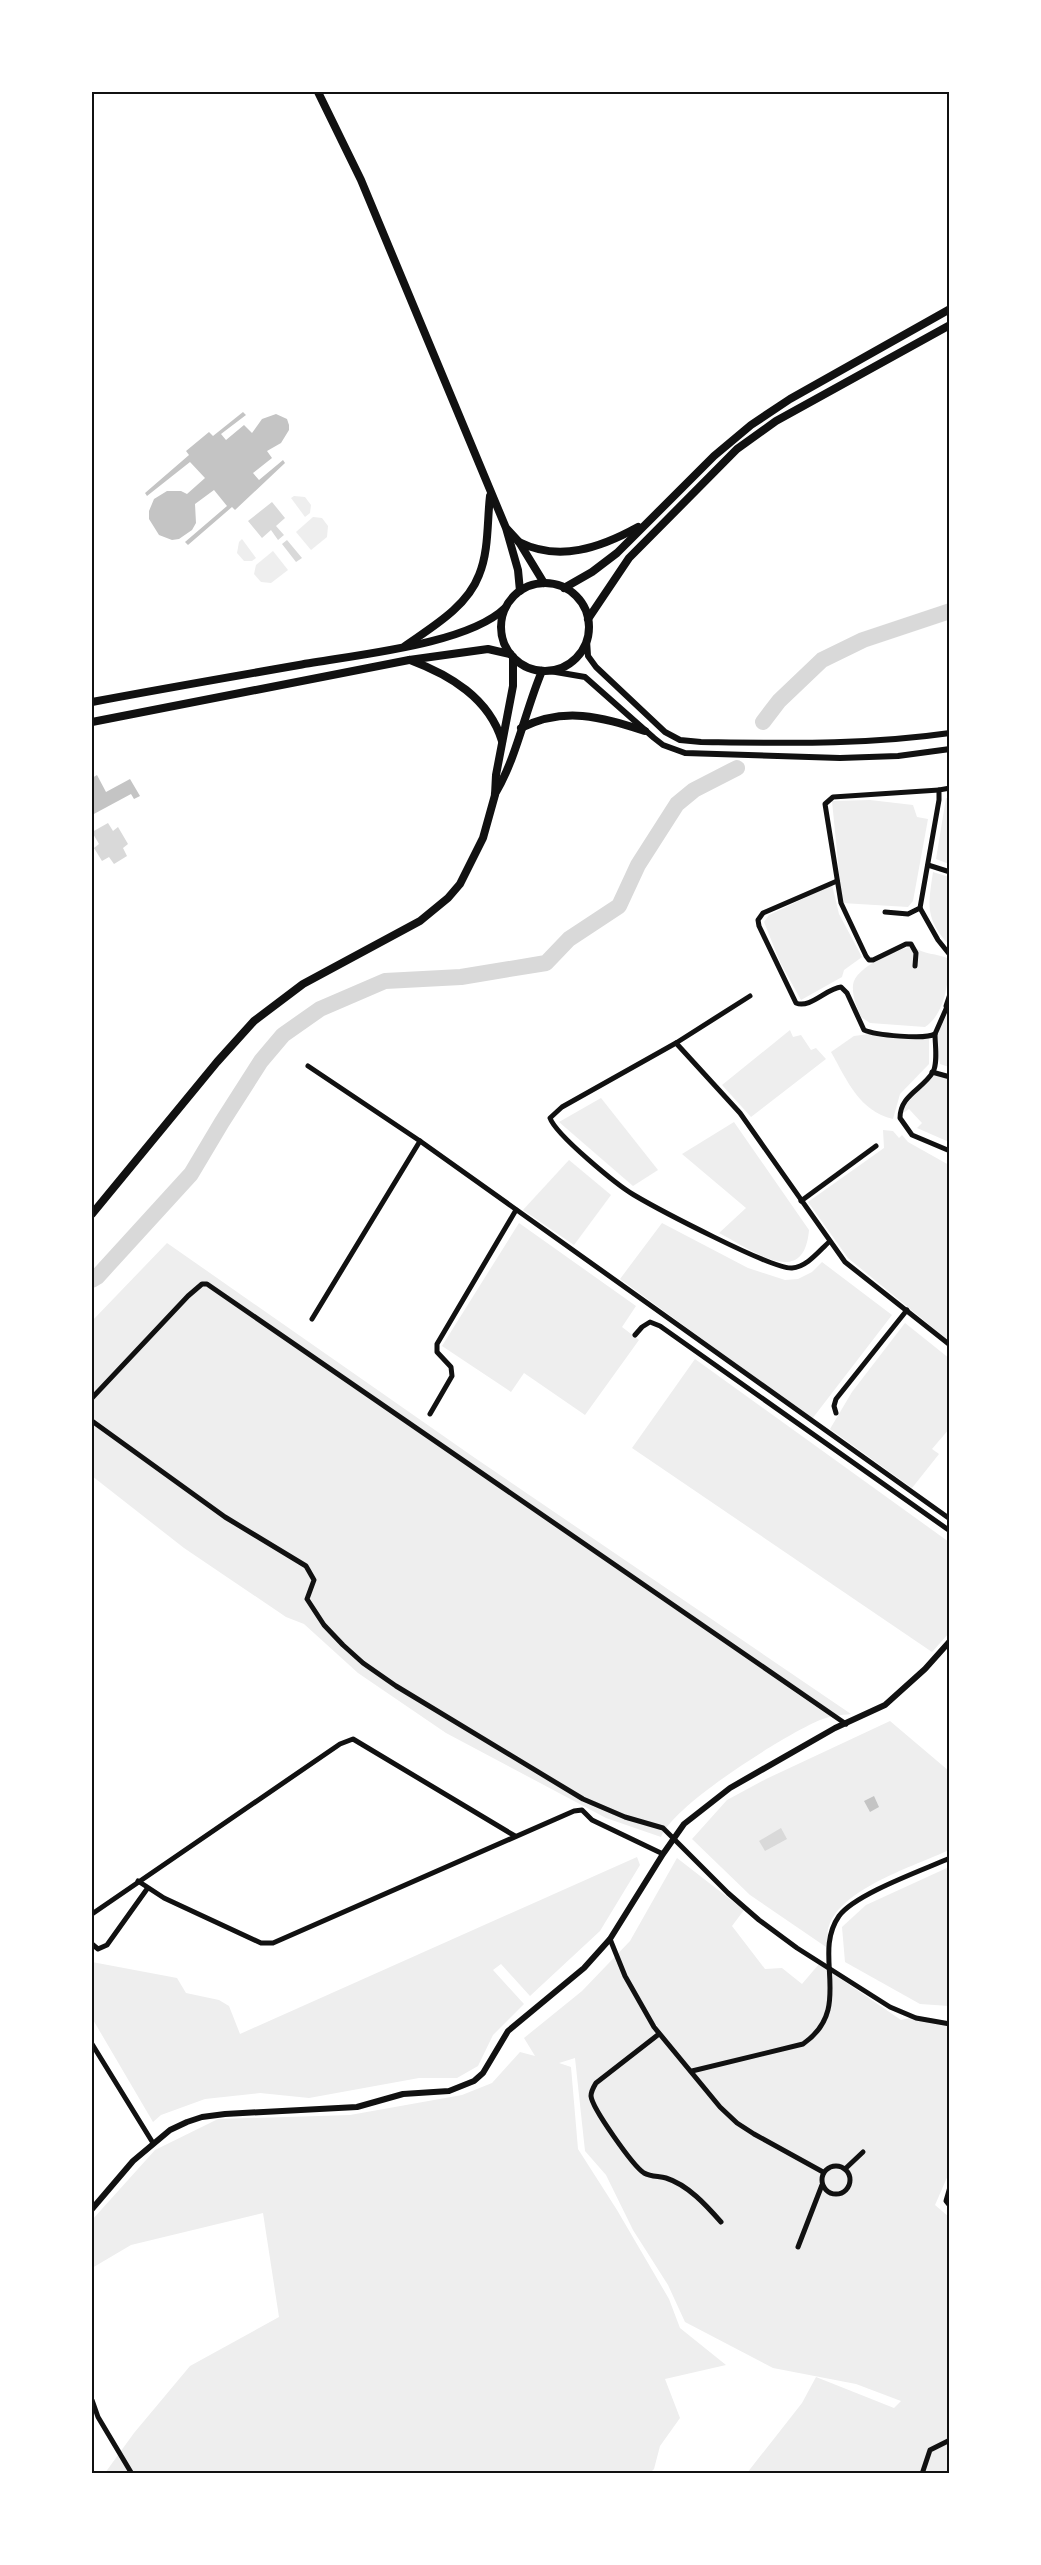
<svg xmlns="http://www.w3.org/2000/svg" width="1041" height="2565" font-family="'DM Sans',sans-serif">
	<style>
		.green { fill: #eee }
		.water { fill: #d9d9d9 }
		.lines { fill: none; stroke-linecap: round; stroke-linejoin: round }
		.river { stroke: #d9d9d9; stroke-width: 16 }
		.building { fill: #c4c4c4 }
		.minor { stroke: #111; stroke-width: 5 }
		.tertiary { stroke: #111; stroke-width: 6 }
		.primary { stroke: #111; stroke-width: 8 }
		.trunk { stroke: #111; stroke-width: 8 }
		.neatline { fill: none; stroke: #111; stroke-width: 2 }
	</style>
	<rect width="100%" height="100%" fill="#fff"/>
	<g class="green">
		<path d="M294 496 305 497 311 505 310 513 305 517 291 498Z"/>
		<path d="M313 517 322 518 328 526 327 537 311 550 296 532Z"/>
		<path d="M242 539 256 558 252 561H244L237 553 239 542Z"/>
		<path d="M273 551 288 570 271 583 261 582 254 574 256 565Z"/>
		<path d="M946 798H949V864L936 859Z"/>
		<path d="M870 800 913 805 917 817 928 819 913 901 908 907 842 903 832 801Z"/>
		<path d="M933 872 949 877V945C925 918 928 906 933 872Z"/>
		<path d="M832 885 839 914 862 957 844 970 842 977 801 1000 780 962 764 922 769 915Z"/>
		<path d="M913 946C923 955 937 953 949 959 949 981 945 1014 925 1027L870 1023 861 1017C857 1007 852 996 853 985 855 967 896 950 913 946Z"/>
		<path d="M947 1014 949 1015V1067L940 1064 936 1037Z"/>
		<path d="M790 1030 793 1037 801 1035 811 1050 816 1048 826 1059 751 1117 722 1085Z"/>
		<path d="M869 1034 929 1037V1064L900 1094 893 1119C859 1111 847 1080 831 1052L854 1036Z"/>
		<path d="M932 1072 949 1078V1142L917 1128 922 1123 909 1109 903 1113 904 1101Z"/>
		<path d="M601 1098 658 1170 633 1186 559 1122Z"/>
		<path d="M734 1122 809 1230C804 1291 751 1249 719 1233L746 1208 682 1154Z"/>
		<path d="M883 1130 893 1131 899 1138 902 1135 908 1142 949 1165V1341L848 1258 808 1202 884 1148Z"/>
		<path d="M569 1160 611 1195 574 1245 523 1210Z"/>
		<path d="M519 1223 636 1306 622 1327 639 1340 585 1415 524 1373 511 1392 442 1346Z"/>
		<path d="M662 1223 748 1268 785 1280 798 1279 812 1272 822 1262 892 1315 812 1419 620 1279Z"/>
		<path d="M167 1243 475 1458 851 1714C841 1715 830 1716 820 1720 786 1734 673 1805 661 1837L606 1818 446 1733 358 1673 304 1624 286 1617 184 1548 92 1476V1321Z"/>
		<path d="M905 1323 950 1359 949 1429 932 1449 939 1454 912 1488 830 1429 852 1392Z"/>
		<path d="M695 1359 949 1542V1633L932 1652 632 1448Z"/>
		<path d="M890 1721 949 1771V1850C915 1866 842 1888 829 1926 826 1932 829 1943 829 1949L750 1895 692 1839 727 1800 766 1779Z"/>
		<path d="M637 1857 640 1865 600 1931 530 1996 501 1964 493 1970 524 2004 493 2035 478 2066 457 2078H419L309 2098 260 2093 205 2099 161 2115 153 2122 92 2018V1962L177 1978 186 1993 219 2000 229 2006 240 2034Z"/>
		<path d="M677 1858 744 1910 732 1926 765 1969 782 1968 802 1984 819 1964 901 2020 918 2016 949 2026V2173L935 2205 949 2217V2473H747L802 2403 816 2377 894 2408 901 2401 856 2384 773 2368 685 2322 668 2285 633 2230 606 2175 585 2151 575 2058 559 2063 571 2067 578 2149 617 2210 669 2299 680 2328 726 2365 665 2379 680 2418 660 2446 654 2469 650 2473H105L134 2433 190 2366 279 2317 263 2213 131 2245 92 2268V2220L155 2150 218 2119 350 2115 462 2095 492 2083 520 2052 535 2056 524 2038 582 1991 630 1941Z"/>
		<path d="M949 1867V2006L920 2004 845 1962 842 1927 866 1905Z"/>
	</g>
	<g class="water">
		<path d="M272 502 285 518 276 526 284 535 278 540 271 530 262 538 248 521Z"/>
		<path d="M287 540 302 558 296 562 282 544Z"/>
		<path d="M108 823 113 831 118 827 128 844 123 848 127 856 114 864 109 857 102 861 94 848 99 844 92 832Z"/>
		<path d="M781 1828 787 1839 765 1851 759 1841Z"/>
	</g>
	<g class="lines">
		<g class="river">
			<path d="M763 722 779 701 822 660 863 640 950 611"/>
			<path d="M92 1280 97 1277 191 1174 222 1122 261 1061 283 1035 320 1009 385 981 461 977 546 963 569 939 619 906 638 865 677 804 694 790 737 768"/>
		</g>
	</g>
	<g class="building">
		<path d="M243 412 246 415 221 434 226 440 244 425 252 433 262 419 276 414 287 419 289 425V430L281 443 267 451 272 458 253 473 259 480 283 460 285 463 235 510 232 507 188 545 185 542 227 506 214 490 195 504 196 523 192 530 179 539 172 540 159 535 149 519V511L154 499 167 491H181L187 494 205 478 190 462 147 496 145 493 189 455 186 451 209 432 213 436Z"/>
		<path d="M97 775 106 792 130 779 140 796 134 799 131 794 92 815V778Z"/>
		<path d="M874 1796 879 1807 870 1812 864 1801Z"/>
	</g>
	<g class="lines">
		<g class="minor">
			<path d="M928 865 950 872"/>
			<path d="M837 881 763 913 758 920 759 926 796 1003C810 1009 827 988 841 987L847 993 864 1030C875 1035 925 1040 935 1034L946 1009"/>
			<path d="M920 908 938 940 950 955"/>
			<path d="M885 912 908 914 920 908 939 800V790L950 788"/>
			<path d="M915 966 916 953 911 944H906L873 960H869L866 956 841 903 825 804 833 797 939 790"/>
			<path d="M750 996 676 1043 562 1107 550 1118C556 1135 617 1185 634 1195 656 1208 773 1270 792 1268 807 1267 819 1251 829 1242"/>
			<path d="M947 1010 946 1006 950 994"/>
			<path d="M935 1034C935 1045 938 1062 933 1072 922 1090 900 1095 900 1118L912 1135 950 1151"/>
			<path d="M676 1043 740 1113 845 1262 950 1345"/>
			<path d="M308 1066 420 1141 950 1519"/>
			<path d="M932 1072 950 1077"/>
			<path d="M801 1201 876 1146"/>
			<path d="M312 1319 420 1141"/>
			<path d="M635 1335 642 1327 650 1322 660 1326 950 1531"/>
			<path d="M92 1398 188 1296 202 1284H207L846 1724"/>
			<path d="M836 1413 834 1406 836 1399 907 1310"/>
			<path d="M430 1414 452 1376 451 1367 437 1352V1344L516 1210"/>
			<path d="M92 1421 225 1517 306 1566 314 1580 307 1599 324 1625 343 1645 363 1663 396 1686 583 1799 625 1817 663 1828 728 1893 759 1920 797 1948 890 2007 916 2018 950 2024"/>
			<path d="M138 1881 164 1898 261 1943H273L574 1811 582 1810 592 1820 663 1854"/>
			<path d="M92 1914 340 1744 353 1739 515 1836"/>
			<path d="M610 1939 625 1976 654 2027 720 2107 737 2123 754 2134 823 2172"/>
			<path d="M92 1944 98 1949 107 1945 147 1889"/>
			<path d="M659 2034 596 2083C593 2088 591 2091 591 2096 592 2108 633 2166 644 2173 651 2177 659 2176 666 2178 688 2185 706 2205 721 2222"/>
			<path d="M92 2044 153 2143"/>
			<path d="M692 2071 803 2044C855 2008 811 1956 839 1916 855 1894 923 1870 950 1858"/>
			<circle cx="836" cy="2180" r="14"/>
			<path d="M845 2169 863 2152"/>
			<path d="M950 2187 946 2201 950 2206"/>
			<path d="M798 2247 822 2185"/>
			<path d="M92 2400 98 2417 132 2474"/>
			<path d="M922 2474 930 2450 950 2440"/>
		</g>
		<g class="tertiary">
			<path d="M587 640 588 656 596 667 665 732 680 740 701 742C785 743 867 745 950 733"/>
			<path d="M550 671 585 677 654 738 663 745 685 753 840 758 898 756 950 749"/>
			<path d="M92 2209 133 2161 170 2130 187 2122 202 2117 225 2114 357 2107 403 2094 449 2091 474 2081 483 2073 508 2031 584 1968 610 1939 663 1854 684 1824 730 1788 835 1728 885 1705 925 1669 950 1641"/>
		</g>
		<g class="primary">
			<path d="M410 660C450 675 489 698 502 741"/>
			<path d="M92 702C161 689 230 677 299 665 353 655 467 645 505 608"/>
			<path d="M92 722 409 660 488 649 510 654"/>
			<path d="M521 728C565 706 600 717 645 731"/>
			<path d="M495 794C517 757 525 711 542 671"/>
			<path d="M92 1214 217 1062 254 1021 303 984 420 921 448 898 460 884 483 838 495 795 496 775 513 686V657"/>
		</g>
		<g class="trunk">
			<path d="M318 92 361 180 506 528 518 570 520 591"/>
			<path d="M507 529 519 542 544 583"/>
			<path d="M519 542C559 562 600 548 638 527"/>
			<circle cx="545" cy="627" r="44"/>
			<path d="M564 588 592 572 617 553 714 456 751 425 790 399 950 309"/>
			<path d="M588 619 629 558 737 449 776 421 950 325"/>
			<path d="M405 646C432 627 467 607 479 575 489 551 487 522 490 496"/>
		</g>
	</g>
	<rect width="1041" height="2565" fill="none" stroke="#ffffff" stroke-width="186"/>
	<rect x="93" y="93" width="855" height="2379" class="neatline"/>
</svg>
